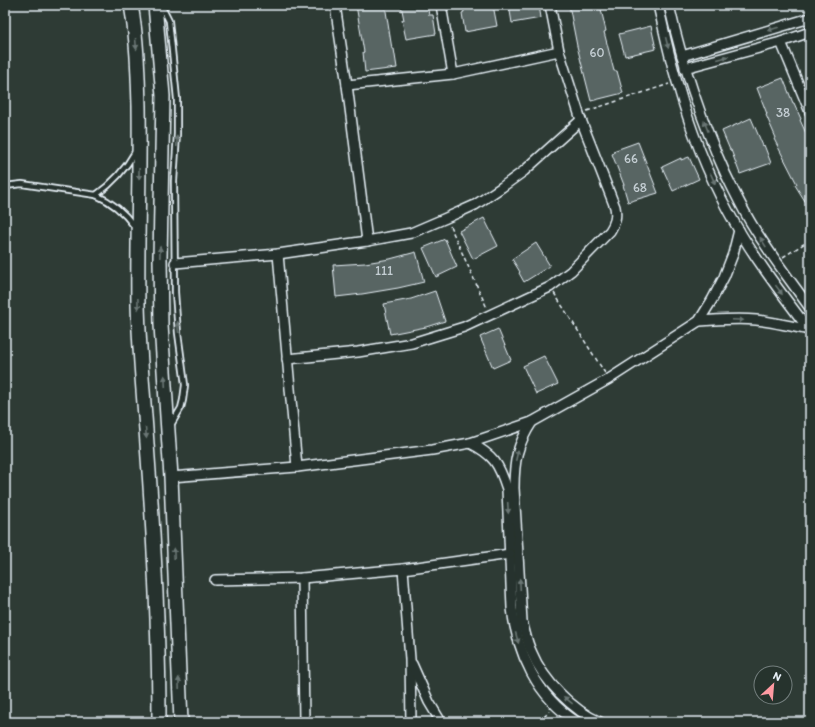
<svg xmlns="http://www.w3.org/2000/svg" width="815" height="727" font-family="Itim,sans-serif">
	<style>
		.building { fill: #596563; stroke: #e8f1f8 }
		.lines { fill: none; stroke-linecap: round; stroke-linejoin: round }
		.lane-casing { stroke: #e8f1f8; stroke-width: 8 }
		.street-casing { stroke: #e8f1f8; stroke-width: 12 }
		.secondary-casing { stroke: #e8f1f8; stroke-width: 16 }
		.path { stroke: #e8f1f8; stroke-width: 1.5; stroke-dasharray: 4 3; stroke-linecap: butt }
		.lane { stroke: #26332d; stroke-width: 4.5 }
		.street { stroke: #26332d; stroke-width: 9 }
		.secondary { stroke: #26332d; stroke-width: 13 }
		.oneway { fill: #6a7674 }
		.labels { text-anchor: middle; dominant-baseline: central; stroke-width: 3; stroke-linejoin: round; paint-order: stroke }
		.number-label { font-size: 13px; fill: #c4ced3 }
	</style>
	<rect width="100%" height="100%" fill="#2e3b35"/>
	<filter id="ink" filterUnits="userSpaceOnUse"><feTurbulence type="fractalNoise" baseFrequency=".025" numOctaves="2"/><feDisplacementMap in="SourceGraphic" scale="8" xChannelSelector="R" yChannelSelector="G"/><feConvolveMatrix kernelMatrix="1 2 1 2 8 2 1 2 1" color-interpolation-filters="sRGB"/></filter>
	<g filter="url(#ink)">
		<g class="building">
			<path d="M356 5H385L392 49H394L397 68 365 72 363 52H364Z"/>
			<path d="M401 5H427L429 15H433L436 34 406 39 402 20H404Z"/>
			<path d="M463 5H493L497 26 465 32 462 13 464 12Z"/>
			<path d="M509 5H539L541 18 512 23Z"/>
			<path d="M569 5H600L606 31 604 32 614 71H617L623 93 591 101 577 46Z"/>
			<path d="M651 26 656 49 625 56 619 34Z"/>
			<path d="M783 78 793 103H794L801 119 800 120 810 142V209L795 185 797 184 774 139 776 138 766 115 767 114 757 88Z"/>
			<path d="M751 118 763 146 764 145 771 163 740 174 731 150H730L722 131Z"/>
			<path d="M638 142 658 193 628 202 623 185H624L612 154 614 153 613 151Z"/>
			<path d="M689 157 699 179 673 191 662 167 681 158V160Z"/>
			<path d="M484 218 498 246 473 259 459 231Z"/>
			<path d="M445 239 457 267 436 277 423 248Z"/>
			<path d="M536 243 550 266 524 282 519 273 520 272 512 259Z"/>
			<path d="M416 252 424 282 398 288 362 294 336 297 333 265 365 263 390 259Z"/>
			<path d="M435 291 445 321 426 327 390 334 384 304 411 299Z"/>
			<path d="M498 329 511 360 493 368 480 337Z"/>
			<path d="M544 356 558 384 536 394 523 366Z"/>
		</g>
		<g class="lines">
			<defs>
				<g id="lane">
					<path d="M160 5 164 11 169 21 177 99V134L174 181 175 292 178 333 185 385 183 400 181 408 171 425"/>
					<path d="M5 186 22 184 96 195C112 202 124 212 134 226"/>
					<path d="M96 195C113 183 125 170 135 152"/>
				</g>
				<g id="street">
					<path d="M335 5 347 85 367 241"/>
					<path d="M441 5 453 74"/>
					<path d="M658 5C664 30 669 56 677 82 689 125 707 172 728 211 751 254 781 293 810 331"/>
					<path d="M669 5C682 63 701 120 726 175 734 191 742 208 751 223 769 253 790 280 810 308"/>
					<path d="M781 42 810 112"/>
					<path d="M682 56 810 18"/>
					<path d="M685 68 781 42 810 32"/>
					<path d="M347 85 453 74 559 51"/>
					<path d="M278 254 297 467"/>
					<path d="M175 263 278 254 367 241 411 233 446 218 475 205 502 187 524 171 581 120"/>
					<path d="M699 321C718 320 737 318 756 320 774 322 791 326 809 330"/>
					<path d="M287 359 358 352 412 343 464 327 550 287 571 271 610 231C615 223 617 217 615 207L581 120 559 51 550 5"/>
					<path d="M532 422C517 445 514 461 514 488L522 621C525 632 527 643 532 653 543 680 573 711 600 722"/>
					<path d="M470 443C494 455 499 464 507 489L512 608C517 653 537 697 577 722"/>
					<path d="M171 477 297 467 432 450 470 443 532 422 609 379 699 321 712 300 724 277 733 254 739 230"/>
					<path d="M403 569 410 659 411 722"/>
					<path d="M302 578 304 722"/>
					<path d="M215 580 302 578 403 569 510 554"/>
					<path d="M412 664 429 702 441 722"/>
				</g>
				<g id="secondary">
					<path d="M131 5C137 38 138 72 139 106 140 172 137 238 138 304 139 351 144 398 147 444 154 537 159 629 159 722"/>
					<path d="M155 5 163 96 160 259 161 325 171 477 181 722"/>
				</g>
			</defs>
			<use href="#lane" class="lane-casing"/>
			<use href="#street" class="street-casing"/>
			<use href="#secondary" class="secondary-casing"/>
			<g class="path">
				<path d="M587 111 669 84"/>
				<path d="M450 226 487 308"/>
				<path d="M783 257 810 240"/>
				<path d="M554 293 605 373"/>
				<path d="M539 722 550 711"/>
			</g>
			<use href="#lane" class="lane"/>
			<use href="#street" class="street"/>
			<use href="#secondary" class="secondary"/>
		</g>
		<defs><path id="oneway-solid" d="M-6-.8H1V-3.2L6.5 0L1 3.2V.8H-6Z"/></defs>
		<g class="oneway">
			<use href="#oneway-solid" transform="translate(773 29) rotate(164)"/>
			<use href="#oneway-solid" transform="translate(667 43) rotate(76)"/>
			<use href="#oneway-solid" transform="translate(136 44) rotate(85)"/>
			<use href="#oneway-solid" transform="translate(723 58) rotate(-15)"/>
			<use href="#oneway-solid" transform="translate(706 126) rotate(-111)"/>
			<use href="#oneway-solid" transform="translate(177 141) rotate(-87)"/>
			<use href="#oneway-solid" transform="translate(139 174) rotate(91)"/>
			<use href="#oneway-solid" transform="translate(713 179) rotate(66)"/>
			<use href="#oneway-solid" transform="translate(763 242) rotate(-122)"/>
			<use href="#oneway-solid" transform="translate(160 252) rotate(-89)"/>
			<use href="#oneway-solid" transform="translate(779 290) rotate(54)"/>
			<use href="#oneway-solid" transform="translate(138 304) rotate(89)"/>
			<use href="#oneway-solid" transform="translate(738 320) rotate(2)"/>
			<use href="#oneway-solid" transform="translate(178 327) rotate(-95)"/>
			<use href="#oneway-solid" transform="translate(165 381) rotate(-93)"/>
			<use href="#oneway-solid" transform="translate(146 433) rotate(85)"/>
			<use href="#oneway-solid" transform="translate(517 455) rotate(-77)"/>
			<use href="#oneway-solid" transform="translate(508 508) rotate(87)"/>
			<use href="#oneway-solid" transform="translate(174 553) rotate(-92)"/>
			<use href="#oneway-solid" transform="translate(520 584) rotate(-93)"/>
			<use href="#oneway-solid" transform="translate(517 638) rotate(75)"/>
			<use href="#oneway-solid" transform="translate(179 683) rotate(-92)"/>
			<use href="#oneway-solid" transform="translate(568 700) rotate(-141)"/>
		</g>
	</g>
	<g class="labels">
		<g class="number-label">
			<text x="597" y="52">60</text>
			<text x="783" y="112">38</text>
			<text x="631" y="158">66</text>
			<text x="640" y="187">68</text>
			<text x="384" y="270">111</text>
		</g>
	</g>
	<rect width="815" height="727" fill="none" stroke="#26332d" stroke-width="20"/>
	<rect x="10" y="10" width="795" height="707" fill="none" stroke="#e8f1f8" stroke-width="1.5" filter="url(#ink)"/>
	<g transform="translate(773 685) rotate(26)"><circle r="19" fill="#26332d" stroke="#747f7e"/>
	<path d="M0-3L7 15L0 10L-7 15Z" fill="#ff9aa2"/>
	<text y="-6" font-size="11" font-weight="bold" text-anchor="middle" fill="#e8f1f8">N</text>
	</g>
</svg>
